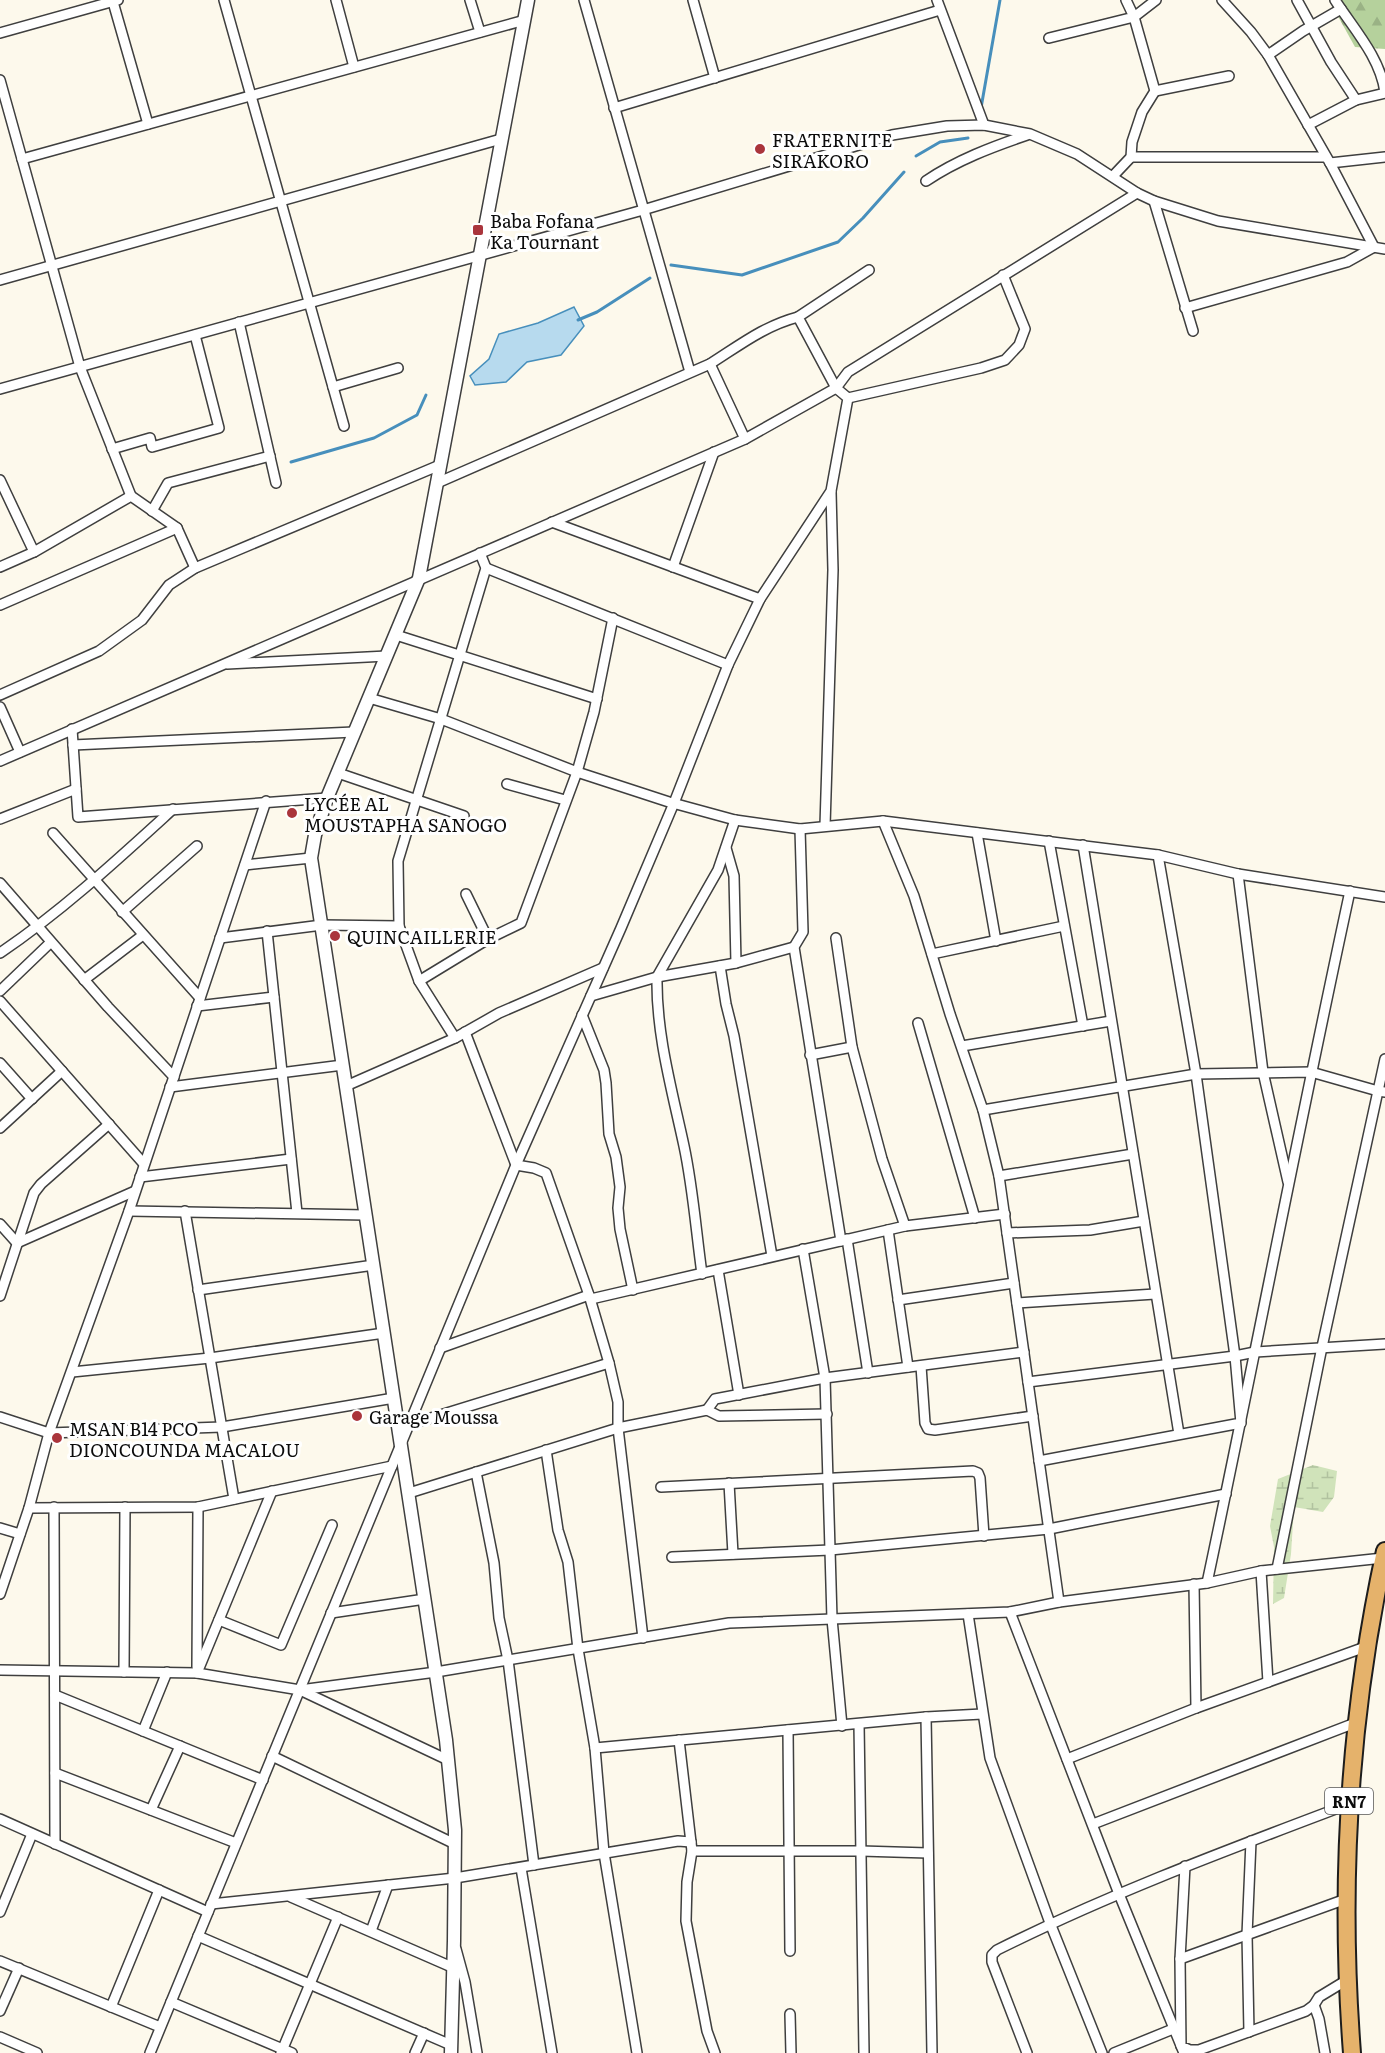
<svg xmlns="http://www.w3.org/2000/svg" width="1385" height="2053" font-family="Literata,serif">
	<style>
		.forest { fill: url(#forest-firs) }
		.wetland { fill: url(#wetland-marsh) }
		.water { fill: #b7daee; stroke: #478fbc; stroke-width: 1.5 }
		.lines { fill: none; stroke-linecap: round; stroke-linejoin: round }
		.stream { stroke: #478fbc; stroke-width: 3 }
		.minor-casing { stroke: #3f3f3f; stroke-width: 12 }
		.tertiary-casing { stroke: #3f3f3f; stroke-width: 15 }
		.trunk-casing { stroke: #1d1d1d; stroke-width: 20 }
		.minor { stroke: #fff; stroke-width: 9 }
		.tertiary { stroke: #fff; stroke-width: 12 }
		.trunk { stroke: #e5b26b; stroke-width: 16 }
		.poi-dot { fill: #aa353c; stroke: #fff; stroke-width: 2 }
		.labels { text-anchor: middle; dominant-baseline: central; stroke-width: 6; stroke-linejoin: round; paint-order: stroke }
		.shield { fill: #fff; stroke: #555; stroke-width: 1.5 }
		.shield-label { font-size: 16px; font-weight: bold; fill: #0c0c0c }
		.poi-label { font-size: 18px; fill: #0c0c0c; stroke: #fff; text-anchor: start }
	</style>
	<defs>
		<pattern id="forest-firs" width="22" height="20" patternUnits="userSpaceOnUse" patternTransform="scale(1.5)"><rect width="22" height="20" fill="#b5d19c"/><path d="M5 1l3.5 6h-7zM16 11l3.5 6h-7z" fill="#9ab285"/></pattern>
		<pattern id="wetland-marsh" width="20" height="14" patternUnits="userSpaceOnUse" patternTransform="scale(1.5)"><rect width="20" height="14" fill="#d0e3ba"/><path d="M1 5h8M5 5V1M11 12h8M15 12V8" fill="none" stroke="#b1c29f"/></pattern>
	</defs>
	<rect width="100%" height="100%" fill="#fdf9ec"/>
	<path class="forest" d="M1329 0H1385V49L1355 47Z"/>
	<path class="wetland" d="M1313 1465 1337 1471 1334 1497 1323 1512 1294 1507 1291 1554 1284 1598 1273 1604 1274 1547 1270 1526 1278 1479Z"/>
	<path class="water" d="M574 307 584 326 561 355 527 362 506 382 475 385 470 376 489 359 499 334 538 323Z"/>
	<g class="lines">
		<g class="stream">
			<path d="M981 108 1000 0"/>
			<path d="M916 156 940 142 968 138"/>
			<path d="M671 265 742 275 838 242 863 218 904 172"/>
			<path d="M578 320 597 312 650 278"/>
			<path d="M291 462 374 438 417 415 426 395"/>
		</g>
		<defs>
			<g id="minor">
				<path d="M224 0 344 426"/>
				<path d="M336 0 354 67"/>
				<path d="M470 0 480 32"/>
				<path d="M584 0 690 372"/>
				<path d="M693 0 715 78"/>
				<path d="M937 0 984 125"/>
				<path d="M1222 0 1251 32 1268 55"/>
				<path d="M1297 0 1331 62 1356 100"/>
				<path d="M1335 0C1353 28 1380 57 1385 92"/>
				<path d="M113 2 148 124"/>
				<path d="M0 33 118 0"/>
				<path d="M1049 38 1134 17 1126 0"/>
				<path d="M0 80 80 367 131 496"/>
				<path d="M1155 91 1229 76"/>
				<path d="M614 108 940 10"/>
				<path d="M1308 125 1356 100 1385 93"/>
				<path d="M1131 157H1325"/>
				<path d="M22 159 525 20"/>
				<path d="M1330 163 1385 157"/>
				<path d="M1113 176 1131 157 1132 142 1142 112 1155 91 1134 17 1156 0"/>
				<path d="M926 181C957 160 992 147 1027 135"/>
				<path d="M1154 201 1193 331"/>
				<path d="M0 280 501 139"/>
				<path d="M1185 308 1347 262 1374 247 1330 163 1268 55 1303 31 1341 9"/>
				<path d="M239 322 276 483"/>
				<path d="M710 364C740 345 764 326 798 317"/>
				<path d="M333 387 398 368"/>
				<path d="M0 389 643 210 892 135 947 126 984 125 1030 134 1077 154 1137 193 1154 201 1218 221 1385 249"/>
				<path d="M848 398 981 368 1005 360 1019 345 1025 329 1003 275"/>
				<path d="M112 449 150 438 152 447 219 428 195 335"/>
				<path d="M0 480 34 552"/>
				<path d="M437 483 710 364 745 439"/>
				<path d="M152 511 168 483 270 456"/>
				<path d="M552 522 760 599"/>
				<path d="M0 567 34 552 131 496 177 528 195 568"/>
				<path d="M673 567 714 452"/>
				<path d="M486 568 728 665"/>
				<path d="M0 605 177 528"/>
				<path d="M396 635 597 699"/>
				<path d="M227 664 387 656"/>
				<path d="M0 695 99 651 142 620 169 585 195 568 440 465"/>
				<path d="M369 698 441 719 577 772 669 802 735 820 800 829 883 821 1158 855 1238 874 1385 897"/>
				<path d="M0 707 20 752"/>
				<path d="M72 729 78 817 327 798"/>
				<path d="M73 745 354 732"/>
				<path d="M0 761 745 439 836 388 848 372 1137 193"/>
				<path d="M338 773 464 816"/>
				<path d="M507 784 565 800"/>
				<path d="M0 819 76 789"/>
				<path d="M883 821 914 896 950 1014 983 1110 999 1176 1059 1602"/>
				<path d="M825 826 833 570 831 492"/>
				<path d="M800 829 803 932 794 947 841 1241"/>
				<path d="M53 833 200 998"/>
				<path d="M977 833 996 941"/>
				<path d="M1049 841 1083 1026"/>
				<path d="M1083 845 1179 1434"/>
				<path d="M726 848 734 876 736 963"/>
				<path d="M245 865 311 858"/>
				<path d="M1238 874 1263 1072 1288 1182"/>
				<path d="M0 883 108 1007 174 1077"/>
				<path d="M466 894 488 939"/>
				<path d="M122 912 197 846"/>
				<path d="M267 931 297 1213"/>
				<path d="M220 938 322 925 399 926"/>
				<path d="M836 938 852 1047 882 1159 905 1226"/>
				<path d="M0 953C62 911 117 860 173 809"/>
				<path d="M932 954 1064 926"/>
				<path d="M720 966 726 1004 734 1036 772 1256"/>
				<path d="M84 980 143 935"/>
				<path d="M419 981 488 939 521 923 577 772 594 712 613 618"/>
				<path d="M0 991 50 943"/>
				<path d="M591 996 657 977 736 963 794 947"/>
				<path d="M0 1001 144 1164"/>
				<path d="M197 1006 274 997"/>
				<path d="M582 1015 604 1070 606 1083 609 1134 616 1157 620 1187 618 1208 620 1229 633 1290"/>
				<path d="M918 1023 975 1218"/>
				<path d="M465 1032 516 1165 534 1168 546 1173 589 1295 609 1363 618 1402V1428L643 1638"/>
				<path d="M455 1038 419 981 399 926 398 861 486 568 480 553"/>
				<path d="M962 1046 1111 1021"/>
				<path d="M810 1055 852 1047"/>
				<path d="M0 1063 32 1099"/>
				<path d="M346 1086 455 1038 499 1013 603 968"/>
				<path d="M170 1087 343 1065"/>
				<path d="M983 1110 1196 1074 1311 1072 1378 1091 1385 1092"/>
				<path d="M0 1128 62 1071"/>
				<path d="M999 1176 1133 1154"/>
				<path d="M140 1177 291 1159"/>
				<path d="M129 1211 366 1215"/>
				<path d="M185 1211 234 1499"/>
				<path d="M0 1224 17 1243 135 1191"/>
				<path d="M888 1230 908 1367"/>
				<path d="M1007 1233 1090 1230 1144 1221"/>
				<path d="M847 1239 868 1373"/>
				<path d="M803 1249 825 1378 832 1619 842 1726"/>
				<path d="M718 1270 739 1395"/>
				<path d="M702 1274C696 1231 693 1188 684 1146 672 1090 656 1034 657 977L718 870 735 820"/>
				<path d="M198 1290 374 1265"/>
				<path d="M0 1296 34 1193 41 1184 109 1124"/>
				<path d="M591 1299 905 1226 1005 1214"/>
				<path d="M898 1300 1014 1283"/>
				<path d="M1017 1303 1155 1294"/>
				<path d="M440 1348 589 1295"/>
				<path d="M921 1366 925 1423 928 1429 935 1430 1033 1416"/>
				<path d="M72 1372 210 1358 384 1333"/>
				<path d="M1028 1382 1235 1356 1255 1352 1385 1344"/>
				<path d="M707 1410 715 1399 825 1378 1024 1352"/>
				<path d="M0 1417 49 1433 222 1427 394 1398"/>
				<path d="M408 1425 609 1363"/>
				<path d="M546 1450 558 1530 568 1562 578 1649 595 1748 604 1853 637 2053"/>
				<path d="M1039 1461 1241 1423 1235 1356 1196 1074 1158 855"/>
				<path d="M476 1472 494 1563 499 1618 508 1660 534 1865"/>
				<path d="M729 1483 733 1554"/>
				<path d="M661 1487 973 1471 978 1473 980 1478 984 1536"/>
				<path d="M409 1493 618 1428 707 1410 719 1416 827 1414"/>
				<path d="M54 1507 55 1844"/>
				<path d="M29 1508 198 1507 392 1466"/>
				<path d="M0 1528 20 1534"/>
				<path d="M672 1557 830 1550 1049 1529 1226 1494"/>
				<path d="M1277 1569 1322 1347 1385 1059"/>
				<path d="M1261 1571 1268 1682"/>
				<path d="M1207 1583C1256 1352 1300 1121 1350 891"/>
				<path d="M1194 1584 1196 1708"/>
				<path d="M0 1594 29 1508 49 1433 129 1211 266 801"/>
				<path d="M1010 1612 1119 1894 1184 2053"/>
				<path d="M331 1613 425 1599"/>
				<path d="M968 1614 990 1758 1050 1923 1102 2053"/>
				<path d="M219 1620 281 1645 332 1525"/>
				<path d="M197 1667 198 1507"/>
				<path d="M0 1670 197 1673 300 1690 448 1760"/>
				<path d="M124 1672 125 1507"/>
				<path d="M197 1673 272 1491"/>
				<path d="M300 1690 436 1672 729 1623 1010 1612 1059 1602 1207 1583 1261 1571 1383 1558"/>
				<path d="M55 1695 263 1780"/>
				<path d="M926 1717 932 2053"/>
				<path d="M859 1724 864 2053"/>
				<path d="M788 1730 790 1951"/>
				<path d="M143 1731 167 1672"/>
				<path d="M679 1740 692 1851 687 1882 686 1921 707 2031 715 2053"/>
				<path d="M595 1748 926 1717 982 1714"/>
				<path d="M272 1756 455 1844"/>
				<path d="M1067 1759 1196 1708 1368 1646"/>
				<path d="M55 1773 236 1843"/>
				<path d="M151 1810 180 1746"/>
				<path d="M0 1819 208 1912"/>
				<path d="M1093 1824 1355 1723"/>
				<path d="M692 1851H861L928 1853"/>
				<path d="M1185 1866 1180 1959 1181 2046 1190 2050H1199L1306 2011 1314 2005 1319 1997 1347 1980"/>
				<path d="M521 1868 552 2053"/>
				<path d="M291 1897 454 1968"/>
				<path d="M211 1904 455 1878 678 1841 691 1842"/>
				<path d="M0 1912 32 1834"/>
				<path d="M371 1931 388 1885"/>
				<path d="M198 1936 451 2045"/>
				<path d="M456 1949 465 1982 477 2053"/>
				<path d="M1180 1959 1346 1899"/>
				<path d="M0 1961 160 2027"/>
				<path d="M171 2002 292 2053"/>
				<path d="M1314 2005 1319 2019 1325 2053"/>
				<path d="M111 2007 159 1890"/>
				<path d="M0 2011 19 1968"/>
				<path d="M790 2014 791 2053"/>
				<path d="M1249 2032 1247 1935 1251 1841"/>
				<path d="M0 2037 37 2053"/>
				<path d="M150 2053 516 1165 621 928 674 803 728 665 760 599 831 491 848 398 836 388 798 317 869 270"/>
				<path d="M281 2053 338 1917"/>
				<path d="M415 2053 424 2033"/>
				<path d="M1027 2053 992 1962V1955L997 1950C1111 1893 1230 1849 1349 1804"/>
				<path d="M1114 2053 1173 2029"/>
			</g>
			<path id="tertiary" d="M451 2053 454 1941 455 1830 446 1740 311 858 315 835 327 798 419 578 528 0"/>
			<path id="trunk" d="M1352 2053C1339 1884 1349 1716 1385 1551"/>
		</defs>
		<use href="#minor" class="minor-casing"/>
		<use href="#tertiary" class="tertiary-casing"/>
		<use href="#trunk" class="trunk-casing"/>
		<use href="#minor" class="minor"/>
		<use href="#tertiary" class="tertiary"/>
		<use href="#trunk" class="trunk"/>
	</g>
	<g class="poi-dot">
		<circle cx="760" cy="149" r="6"/>
		<rect x="472" y="224" width="12" height="12" rx="3"/>
		<circle cx="292" cy="813" r="6"/>
		<circle cx="335" cy="936" r="6"/>
		<circle cx="357" cy="1416" r="6"/>
		<circle cx="57" cy="1438" r="6"/>
	</g>
	<g class="labels">
		<rect class="shield" x="1325" y="1788" width="48" height="26" rx="4.5"/>
		<g class="shield-label">
			<text x="1349" y="1801">RN7</text>
		</g>
		<g class="poi-label">
			<text x="772" y="139">FRATERNITE<tspan x="772" dy="21">SIRAKORO</tspan></text>
			<text x="490" y="220">Baba Fofana<tspan x="490" dy="21">Ka Tournant</tspan></text>
			<text x="304" y="803">LYCÉE AL<tspan x="304" dy="21">MOUSTAPHA SANOGO</tspan></text>
			<text x="347" y="936">QUINCAILLERIE</text>
			<text x="369" y="1416">Garage Moussa</text>
			<text x="69" y="1428">MSAN B14 PCO<tspan x="69" dy="21">DIONCOUNDA MACALOU</tspan></text>
		</g>
	</g>
</svg>
